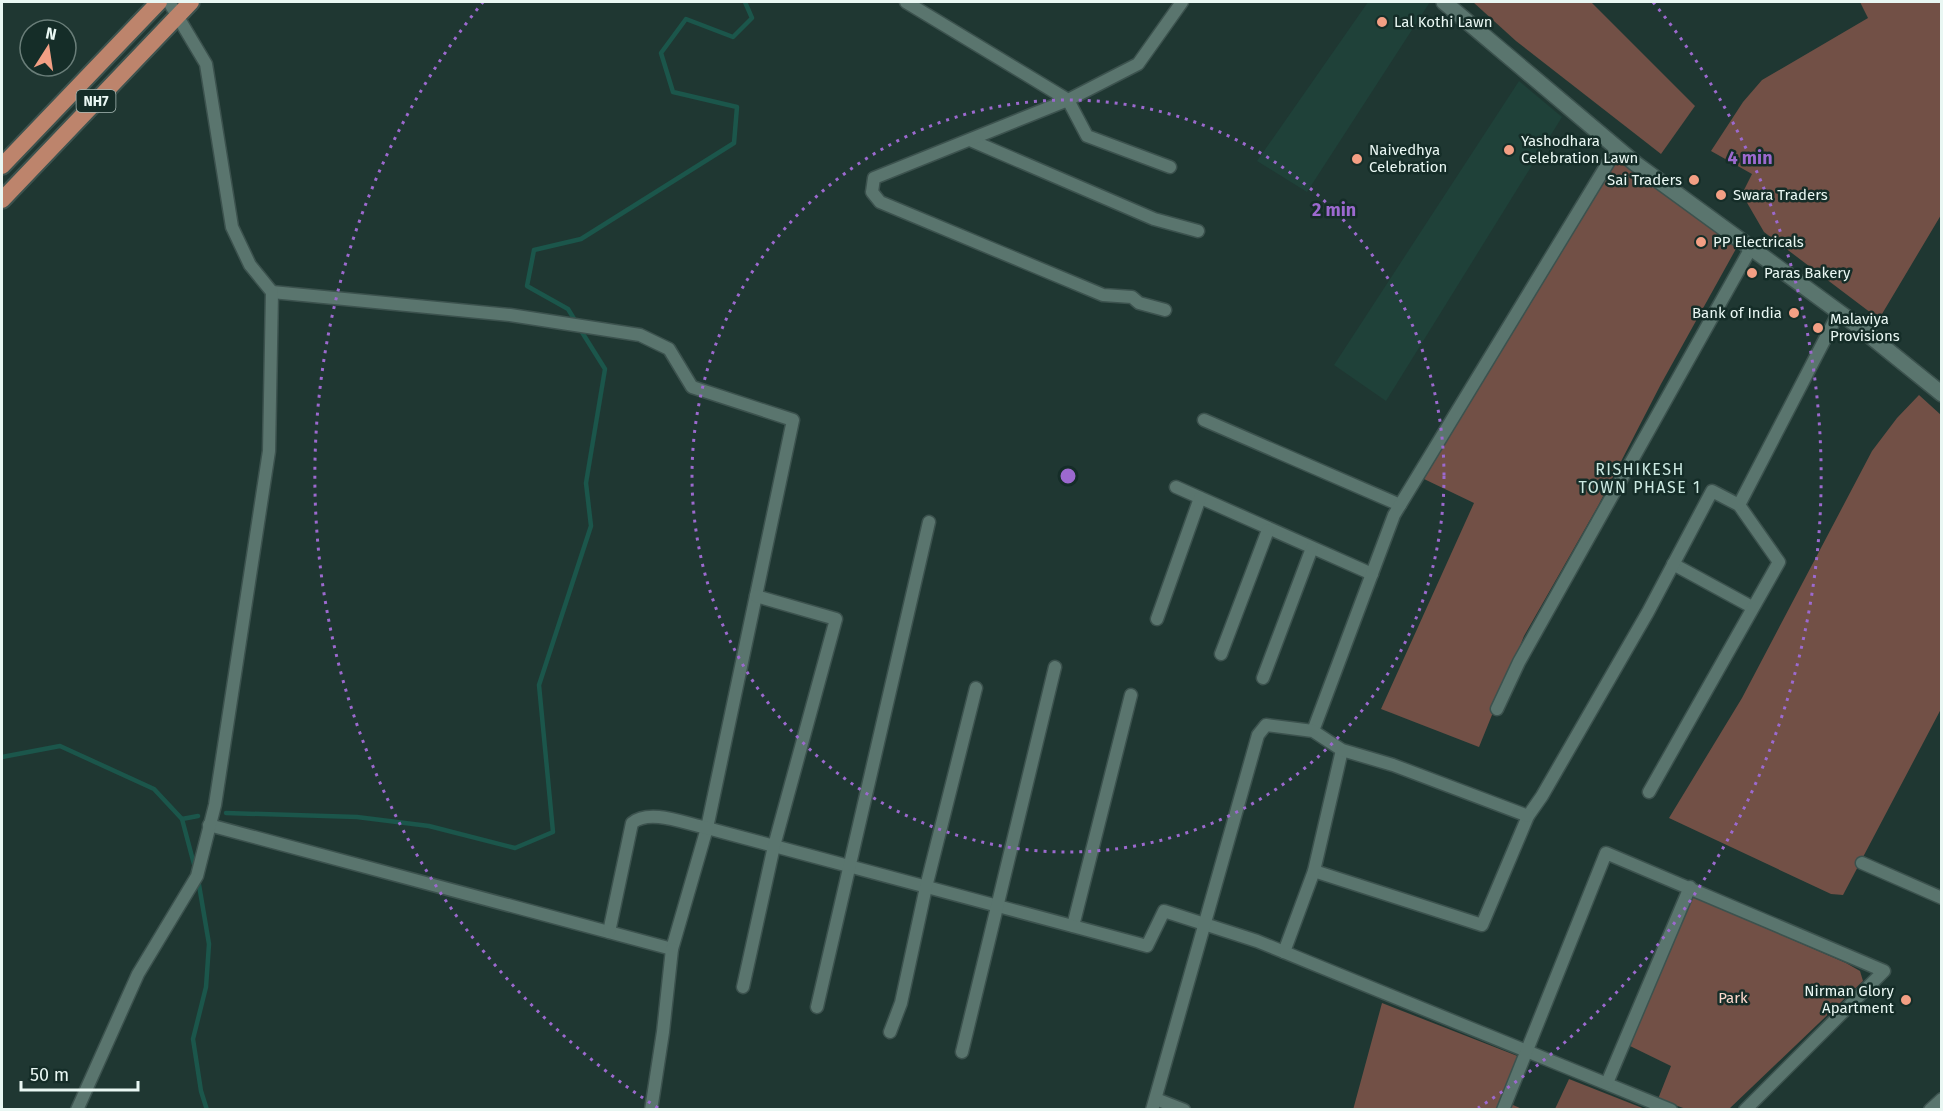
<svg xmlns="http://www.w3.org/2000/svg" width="1943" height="1111" font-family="'Fira Sans',sans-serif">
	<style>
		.built { fill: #1f4139 }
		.green { fill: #725046 }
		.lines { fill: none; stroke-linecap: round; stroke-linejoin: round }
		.stream { stroke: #1b564b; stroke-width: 4.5 }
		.minor-casing { stroke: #3c524e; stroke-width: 15 }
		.tertiary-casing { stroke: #3c524e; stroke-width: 18 }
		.primary-casing { stroke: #3c524e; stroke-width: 20 }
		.minor { stroke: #5a756e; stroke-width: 12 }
		.tertiary { stroke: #5a756e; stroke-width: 15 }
		.primary { stroke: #bd846c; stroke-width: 16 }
		.ring { fill: none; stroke: #9c69cf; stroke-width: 3; stroke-dasharray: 3 6 }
		.poi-dot { fill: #f39f84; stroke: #152d28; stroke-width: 2 }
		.labels { text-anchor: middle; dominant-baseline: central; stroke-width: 5; stroke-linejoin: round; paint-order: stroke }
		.shield { fill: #152d28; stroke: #a9bab6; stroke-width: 1.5 }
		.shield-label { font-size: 14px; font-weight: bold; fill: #e9f7f3 }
		.poi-label { font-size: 15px; fill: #e9f7f3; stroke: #152d28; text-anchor: start }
		.park-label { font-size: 15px; fill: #fdd9cd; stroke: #152d28 }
		.neighbourhood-label { font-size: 16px; letter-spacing: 1.5px; fill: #cce9e2; stroke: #152d28 }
		.centre { fill: #9c69cf; stroke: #152d28; stroke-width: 3 }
		.ring-label { font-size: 18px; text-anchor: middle; font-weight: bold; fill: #9c69cf; stroke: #152d28; stroke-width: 5; stroke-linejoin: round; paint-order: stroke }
	</style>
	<rect width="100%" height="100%" fill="#1f3732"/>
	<g class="built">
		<path d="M1368 2H1430L1307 192 1257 161Z"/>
		<path d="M1519 81 1562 117 1386 401 1334 365Z"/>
	</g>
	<g class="green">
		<path d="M1473 2H1591L1695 106 1661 154 1516 41Z"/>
		<path d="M1860 2H1941V215L1879 319 1764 232 1742 194 1752 174 1711 151 1743 102 1762 80 1868 18Z"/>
		<path d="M1617 155 1737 247 1661 384 1598 506 1524 636 1479 747 1381 709 1474 503 1424 479Z"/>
		<path d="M1919 395 1941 415V709L1843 895 1831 894 1669 818 1742 698 1872 451 1897 418Z"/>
		<path d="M1692 896 1846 963 1860 971 1863 981 1729 1109H1686L1658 1099 1671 1066 1630 1046Z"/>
		<path d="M1382 1003 1520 1057 1502 1100 1522 1109 1353 1110Z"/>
		<path d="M1569 1079 1645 1109H1555Z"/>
	</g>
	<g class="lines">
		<g class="stream">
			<path d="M576 322 568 309 527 286 534 250 581 239 734 143 737 107 673 92 661 53 686 19 733 37 752 18 745 2"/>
			<path d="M2 757 60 746 154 789 182 819 198 816"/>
			<path d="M226 813 357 817 429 826 515 848 553 832 539 685 591 526 586 483 605 369 580 329"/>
			<path d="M182 819 195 868"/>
			<path d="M198 879 209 944 206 987 193 1039 201 1091 207 1110"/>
		</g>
		<defs>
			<g id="minor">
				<path d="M906 2 1068 100 1087 136 1170 167"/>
				<path d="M970 140 1154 219 1198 231"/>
				<path d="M1165 310 1139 303 1132 297 1103 295 880 202 872 192 874 178 1068 100 1138 64 1182 2"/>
				<path d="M1204 420 1400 505"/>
				<path d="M1176 487 1372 574"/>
				<path d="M1673 564 1752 607"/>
				<path d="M1157 619 1200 498"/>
				<path d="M1221 654 1268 530"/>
				<path d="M1263 678 1312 548"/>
				<path d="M1497 709 1519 662 1751 248"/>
				<path d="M1313 731 1394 515 1617 148"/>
				<path d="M1649 792 1779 562 1739 505"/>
				<path d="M209 825 672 949 707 828 793 420 692 387 669 349 640 335 510 315 272 292"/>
				<path d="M1862 863 1942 898"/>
				<path d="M1314 871 1482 925 1528 816 1542 796 1648 612 1712 491 1739 505 1839 312"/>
				<path d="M1073 926 1131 695"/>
				<path d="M609 932 632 823C650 808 686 824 707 828L1147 946 1164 911 1257 941 1671 1110"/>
				<path d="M1284 952 1314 871 1342 750"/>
				<path d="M743 987 774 846 836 619 756 596"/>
				<path d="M817 1007 929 522"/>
				<path d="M890 1032 901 1003 926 887 976 688"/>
				<path d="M962 1052 1055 667"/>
				<path d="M1607 1083 1690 887"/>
				<path d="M1156 1099 1184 1110"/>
				<path d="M77 1110 138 974 197 876 215 805 269 451 272 292 250 265 232 227 206 64 169 2"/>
				<path d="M651 1110 663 1032 672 949"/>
				<path d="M1152 1110 1258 735 1266 725 1313 731 1342 750 1393 765 1528 816"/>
				<path d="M1503 1110 1606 853 1884 971 1745 1110"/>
				<path d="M1930 1110 1942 1099"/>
			</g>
			<path id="tertiary" d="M1444 2 1636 164 1854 323 1942 394"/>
			<g id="primary">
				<path d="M2 166 159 2"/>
				<path d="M2 200 191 2"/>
			</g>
		</defs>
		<use href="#minor" class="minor-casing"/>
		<use href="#tertiary" class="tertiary-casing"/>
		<use href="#primary" class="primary-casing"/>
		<use href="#minor" class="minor"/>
		<use href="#tertiary" class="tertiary"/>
		<use href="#primary" class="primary"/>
	</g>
	<g class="ring">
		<circle cx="1068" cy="476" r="376"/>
		<path d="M658 1108A753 753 0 0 1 483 2M1653 2A753 753 0 0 1 1478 1108"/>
	</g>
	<g class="poi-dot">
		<circle cx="1382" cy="22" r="6"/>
		<circle cx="1509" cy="150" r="6"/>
		<circle cx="1357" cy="159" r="6"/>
		<circle cx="1694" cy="180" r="6"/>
		<circle cx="1721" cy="195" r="6"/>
		<circle cx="1701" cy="242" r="6"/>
		<circle cx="1752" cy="273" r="6"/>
		<circle cx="1794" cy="313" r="6"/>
		<circle cx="1818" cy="328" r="6"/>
		<circle cx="1906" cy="1000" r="6"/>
	</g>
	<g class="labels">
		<rect class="shield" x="76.5" y="90" width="39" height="22" rx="4.5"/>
		<g class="shield-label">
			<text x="96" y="101">NH7</text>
		</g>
		<g class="poi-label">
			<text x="1394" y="22">Lal Kothi Lawn</text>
			<text x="1521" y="141">Yashodhara<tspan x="1521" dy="17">Celebration Lawn</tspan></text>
			<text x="1369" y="150">Naivedhya<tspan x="1369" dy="17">Celebration</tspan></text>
			<text x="1682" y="180" text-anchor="end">Sai Traders</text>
			<text x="1733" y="195">Swara Traders</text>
			<text x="1713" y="242">PP Electricals</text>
			<text x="1764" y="273">Paras Bakery</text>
			<text x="1782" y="313" text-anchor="end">Bank of India</text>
			<text x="1830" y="319">Malaviya<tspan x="1830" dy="17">Provisions</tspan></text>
			<text x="1894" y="991" text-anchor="end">Nirman Glory<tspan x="1894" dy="17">Apartment</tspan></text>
		</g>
		<g class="park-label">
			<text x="1733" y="998">Park</text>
		</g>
		<g class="neighbourhood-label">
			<text x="1640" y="469">RISHIKESH<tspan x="1640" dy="18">TOWN PHASE 1</tspan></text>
		</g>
	</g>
	<circle cx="1068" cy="476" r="9" class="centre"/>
	<g class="ring-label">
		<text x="1750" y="164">4 min</text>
		<text x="1334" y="216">2 min</text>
	</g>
	<rect width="1943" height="1111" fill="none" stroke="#e9f7f3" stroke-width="6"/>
	<g transform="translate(48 48) rotate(12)"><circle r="28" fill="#152d28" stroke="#6a7e79" stroke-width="1.5"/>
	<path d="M0-4.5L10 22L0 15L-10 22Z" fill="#f39f84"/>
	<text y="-9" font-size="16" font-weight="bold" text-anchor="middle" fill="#e9f7f3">N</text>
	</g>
	<path d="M21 1081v9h117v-9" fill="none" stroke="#e9f7f3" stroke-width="3"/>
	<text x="30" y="1081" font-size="18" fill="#e9f7f3" stroke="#152d28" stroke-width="4.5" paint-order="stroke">50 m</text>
</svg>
